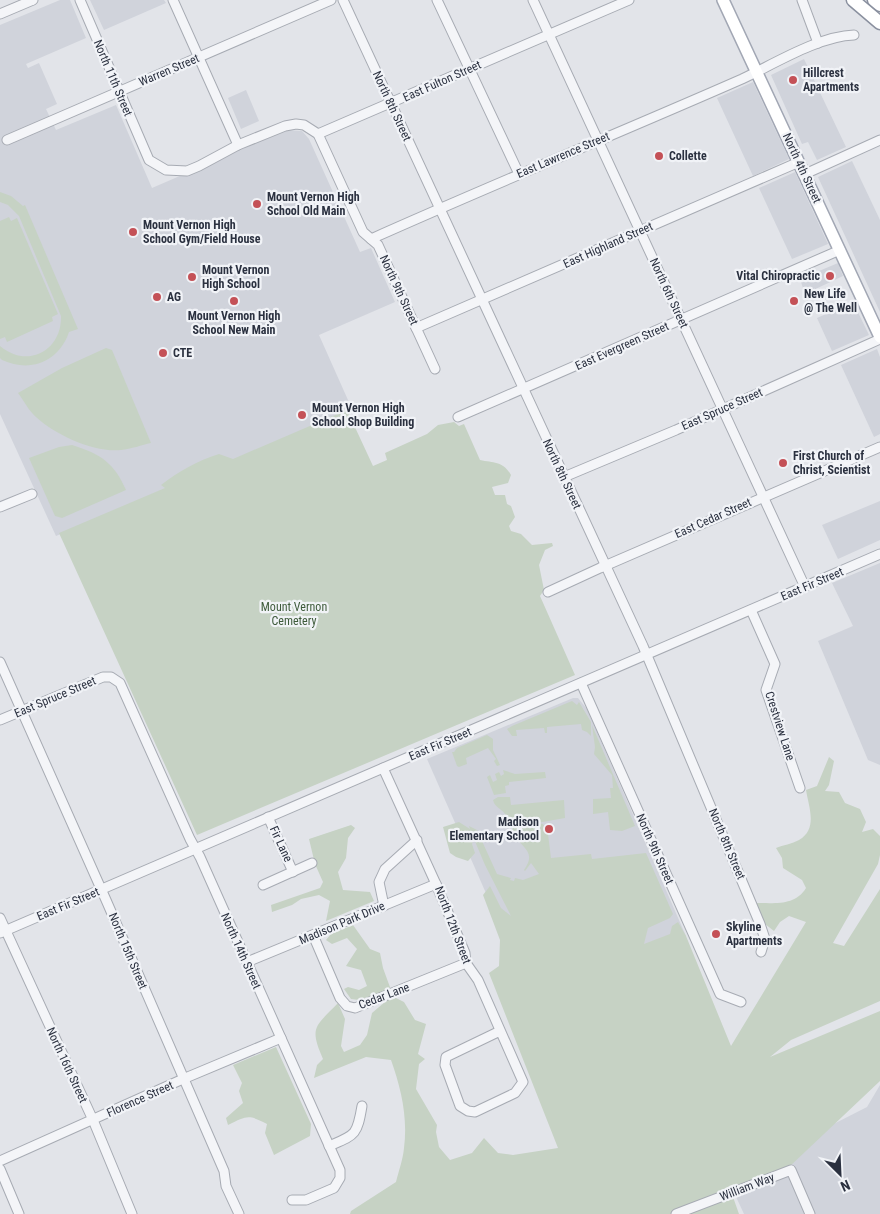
<svg xmlns="http://www.w3.org/2000/svg" width="880" height="1214" font-family="'Roboto Condensed',sans-serif">
	<style>
		.built { fill: #d0d3db }
		.green { fill: #c6d2c4 }
		.lines { fill: none; stroke-linecap: round; stroke-linejoin: round }
		.minor-casing { stroke: #a7abb3; stroke-width: 11 }
		.major-casing { stroke: #a2a7b4; stroke-width: 14 }
		.highway-casing { stroke: #8a909f; stroke-width: 15 }
		.minor { stroke: #f4f5f8; stroke-width: 9 }
		.major { stroke: #fff; stroke-width: 11 }
		.highway { stroke: #fff; stroke-width: 12 }
		.poi-dot { fill: #c45157; stroke: #f1f3f7; stroke-width: 2 }
		.labels { text-anchor: middle; dominant-baseline: central; stroke-width: 4.5; stroke-linejoin: round; paint-order: stroke }
		.street-label { font-size: 12px; fill: #2b3140; stroke: #f1f3f7 }
		.poi-label { font-size: 12px; font-weight: bold; fill: #2b3140; stroke: #f1f3f7; text-anchor: start }
		.park-label { font-size: 12px; fill: #3d5a3a; stroke: #f1f3f7 }
	</style>
	<rect width="100%" height="100%" fill="#e2e4e9"/>
	<g class="built">
		<path d="M60 0H70L86 38 26 64 28 68 39 63 57 104 46 109 56 130 116 105 152 188 286 130 302 131 309 139 360 252 371 248 395 302 319 335 352 409 56 536 0 414V25Z"/>
		<path d="M90 0H164L166 3 104 30Z"/>
		<path d="M804 59 846 147 817 160 808 142 802 144 771 75Z"/>
		<path d="M753 82 789 159 753 176 717 98Z"/>
		<path d="M246 90 259 121 241 129 228 98Z"/>
		<path d="M852 161 880 220V312L818 177Z"/>
		<path d="M795 172 828 244 792 259 759 188Z"/>
		<path d="M838 263 843 276 805 294 800 279Z"/>
		<path d="M853 302 869 335 832 351 817 318Z"/>
		<path d="M877 349 880 357V434L874 437 841 365Z"/>
		<path d="M880 501V540L838 559 822 525Z"/>
		<path d="M880 563V765L868 760 818 641 853 626 832 583Z"/>
		<path d="M573 698H578L587 709 686 936 570 986 515 959 427 759Z"/>
		<path d="M880 1085V1214H744L731 1186 812 1135 867 1107Z"/>
	</g>
	<g class="green">
		<path d="M0 192 11 196 23 206 25 205 78 329 69 332C59 362 30 373 2 360L0 358V346C27 369 62 351 61 316L19 216 8 205 0 202Z"/>
		<path d="M9 217 11 221 17 218 58 314 52 317 53 321 7 342 5 337 0 339V221Z"/>
		<path d="M106 348 112 350 151 443C142 445 131 449 121 450 95 453 55 435 36 417 29 411 24 401 18 393L62 368Z"/>
		<path d="M347 410 373 466 387 460 385 453 427 434 438 425 454 422 459 426 464 424 480 460C494 463 503 461 511 475L508 483 492 487 495 495H505L507 504 511 506 515 517 509 526 511 531 521 534 532 545 552 543 553 546 545 550 539 565 544 590 540 596 575 675 197 835 59 533 165 488 161 485C179 471 197 461 219 454L233 459Z"/>
		<path d="M72 445C101 454 114 463 126 490L62 518 55 516 29 458 59 447Z"/>
		<path d="M572 701 577 705 579 702 591 722V736L587 732 582 730 581 724 547 727V733H545L544 728 516 730 517 736H512L507 729 512 726Z"/>
		<path d="M592 725 635 826 622 831 610 830 608 812 593 814V799L611 798 610 788H613L612 775 594 754 595 747Z"/>
		<path d="M487 735 493 739V750L500 765 497 766 494 761 496 759 488 748 466 758 467 764 459 767 457 766 452 752H454L457 748Z"/>
		<path d="M829 757 834 761 829 785 825 791 839 792 845 803 860 809 866 822 862 832 873 829 880 836V855L878 864 833 943 844 946 880 889V1001L791 1040 770 1057 880 1011V1081L788 1168 733 1197 739 1214H350L351 1211 396 1182C399 1170 403 1159 404 1148 408 1117 401 1088 391 1060L366 1057 314 1078 317 1065 323 1059C309 1027 315 1027 338 1003L345 1019 341 1046 344 1052 360 1045 367 1035 372 1013 392 996 404 1002 415 1020 426 1024 418 1054 425 1059 419 1064 416 1089 437 1125 436 1132 439 1147 450 1160 472 1153 484 1138 498 1153 513 1155 558 1148 489 973 499 966 500 940 483 895 490 886 501 908 511 916 485 865 474 839 472 844 475 853 468 861 456 857 450 853 443 827 459 822 470 829 469 826 477 830 497 874 511 878 510 880 514 881 515 878 523 880 539 874 531 863 525 871 524 870C537 852 522 848 515 836 512 829 510 820 505 814 501 808 495 808 493 800L498 797H510L511 805 564 800 565 818 537 823 543 824 548 834 551 858 591 854 592 859 646 853 673 914 670 918 648 928 644 944 670 934 672 926 678 922 686 936 731 1046 806 922 789 916 780 922 774 931 765 924 755 903C775 903 795 906 806 888L802 880 783 868 782 858 776 848C783 845 792 844 799 840 818 829 809 808 806 790L817 786Z"/>
		<path d="M503 770 515 774 545 772 546 778 509 782V785L505 786 506 793 494 795 487 777 490 775 493 782 497 780 495 774 499 772 501 776 504 774Z"/>
		<path d="M351 825 355 828 348 838 346 858 338 872 343 890 370 892 374 901 326 921 330 901 319 895 301 899 292 905 272 912 271 905 320 888 323 882 315 864 309 839Z"/>
		<path d="M353 925 370 949 380 953 383 968 391 990 359 1000 351 999 344 989 348 987 359 990 367 986 361 970 346 966 357 949 347 938 332 944 326 940 331 934Z"/>
		<path d="M276 1047 311 1124 310 1136 274 1155 265 1133 267 1124C248 1114 247 1116 228 1125L226 1118 243 1103 239 1091 242 1083 233 1065Z"/>
	</g>
	<g class="lines">
		<defs>
			<g id="minor">
				<path d="M80 0 149 160 166 170 187 171 199 166 238 145 285 126 296 124 304 125 318 134 363 232 378 245 435 369"/>
				<path d="M173 0 238 145"/>
				<path d="M343 0 643 646 760 924 765 939 761 952"/>
				<path d="M437 0 519 174"/>
				<path d="M533 0 805 587"/>
				<path d="M802 0 818 43"/>
				<path d="M0 14 33 0"/>
				<path d="M318 134 629 0"/>
				<path d="M7 140 331 0"/>
				<path d="M805 174 880 140"/>
				<path d="M371 239C494 184 619 133 742 79 774 64 819 36 854 35"/>
				<path d="M416 328 799 162"/>
				<path d="M458 417 840 250"/>
				<path d="M564 477 676 430 880 339"/>
				<path d="M0 507 32 494"/>
				<path d="M548 592 600 568 880 447"/>
				<path d="M751 610 775 664 766 690 800 788"/>
				<path d="M0 662 106 900 224 1171 226 1186 239 1214"/>
				<path d="M581 683 720 994 741 1002"/>
				<path d="M0 720 103 677H111L120 683 190 839 200 857 340 1170V1178L334 1188 306 1200H292"/>
				<path d="M383 768 436 884 465 953 466 963 478 980 523 1082 515 1093 475 1112 468 1111 460 1106 445 1065 446 1057 500 1031"/>
				<path d="M268 817 293 872"/>
				<path d="M263 885 312 863"/>
				<path d="M384 906 379 882 385 869 417 840"/>
				<path d="M0 918 93 1120 132 1214"/>
				<path d="M0 933 880 554"/>
				<path d="M313 935 340 998 347 1006 355 1008 466 963"/>
				<path d="M247 962 436 884"/>
				<path d="M329 1146C355 1135 357 1136 362 1106"/>
				<path d="M0 1161 183 1079 281 1038"/>
				<path d="M0 1169 19 1214"/>
				<path d="M676 1214 791 1170 810 1214"/>
			</g>
			<path id="major" d="M723 0 880 337"/>
			<g id="highway">
				<path d="M853 0 880 23"/>
				<path d="M874 0 880 5"/>
			</g>
		</defs>
		<use href="#minor" class="minor-casing"/>
		<use href="#major" class="major-casing"/>
		<use href="#highway" class="highway-casing"/>
		<use href="#minor" class="minor"/>
		<use href="#major" class="major"/>
		<use href="#highway" class="highway"/>
	</g>
	<g class="poi-dot">
		<circle cx="793" cy="80" r="5"/>
		<circle cx="659" cy="156" r="5"/>
		<circle cx="257" cy="204" r="5"/>
		<circle cx="133" cy="232" r="5"/>
		<circle cx="830" cy="276" r="5"/>
		<circle cx="192" cy="277" r="5"/>
		<circle cx="157" cy="297" r="5"/>
		<circle cx="234" cy="301" r="5"/>
		<circle cx="794" cy="301" r="5"/>
		<circle cx="163" cy="353" r="5"/>
		<circle cx="302" cy="415" r="5"/>
		<circle cx="783" cy="463" r="5"/>
		<circle cx="549" cy="829" r="5"/>
		<circle cx="716" cy="934" r="5"/>
	</g>
	<g class="labels">
		<g class="street-label">
			<text transform="translate(169 70) rotate(-23)">Warren Street</text>
			<text transform="translate(113 78) rotate(67)">North 11th Street</text>
			<text transform="translate(442 81) rotate(-24)">East Fulton Street</text>
			<text transform="translate(392 106) rotate(65)">North 8th Street</text>
			<text transform="translate(563 155) rotate(-23)">East Lawrence Street</text>
			<text transform="translate(802 168) rotate(65)">North 4th Street</text>
			<text transform="translate(608 245) rotate(-24)">East Highland Street</text>
			<text transform="translate(399 290) rotate(65)">North 9th Street</text>
			<text transform="translate(669 293) rotate(65)">North 6th Street</text>
			<text transform="translate(622 346) rotate(-24)">East Evergreen Street</text>
			<text transform="translate(722 409) rotate(-24)">East Spruce Street</text>
			<text transform="translate(562 474) rotate(65)">North 8th Street</text>
			<text transform="translate(713 518) rotate(-24)">East Cedar Street</text>
			<text transform="translate(812 584) rotate(-23)">East Fir Street</text>
			<text transform="translate(55 697) rotate(-23)">East Spruce Street</text>
			<text transform="translate(780 726) rotate(72)">Crestview Lane</text>
			<text transform="translate(440 744) rotate(-23)">East Fir Street</text>
			<text transform="translate(281 844) rotate(65)">Fir Lane</text>
			<text transform="translate(727 844) rotate(67)">North 8th Street</text>
			<text transform="translate(655 849) rotate(66)">North 9th Street</text>
			<text transform="translate(68 904) rotate(-23)">East Fir Street</text>
			<text transform="translate(342 923) rotate(-23)">Madison Park Drive</text>
			<text transform="translate(453 925) rotate(69)">North 12th Street</text>
			<text transform="translate(128 951) rotate(67)">North 15th Street</text>
			<text transform="translate(241 951) rotate(66)">North 14th Street</text>
			<text transform="translate(384 996) rotate(-21)">Cedar Lane</text>
			<text transform="translate(67 1065) rotate(65)">North 16th Street</text>
			<text transform="translate(140 1099) rotate(-24)">Florence Street</text>
			<text transform="translate(747 1187) rotate(-21)">William Way</text>
		</g>
		<g class="poi-label">
			<text x="803" y="73">Hillcrest<tspan x="803" dy="14">Apartments</tspan></text>
			<text x="669" y="156">Collette</text>
			<text x="267" y="197">Mount Vernon High<tspan x="267" dy="14">School Old Main</tspan></text>
			<text x="143" y="225">Mount Vernon High<tspan x="143" dy="14">School Gym/Field House</tspan></text>
			<text x="202" y="270">Mount Vernon<tspan x="202" dy="14">High School</tspan></text>
			<text x="820" y="276" text-anchor="end">Vital Chiropractic</text>
			<text x="804" y="294">New Life<tspan x="804" dy="14">@ The Well</tspan></text>
			<text x="167" y="297">AG</text>
			<text x="234" y="316" text-anchor="middle">Mount Vernon High<tspan x="234" dy="14">School New Main</tspan></text>
			<text x="173" y="353">CTE</text>
			<text x="312" y="408">Mount Vernon High<tspan x="312" dy="14">School Shop Building</tspan></text>
			<text x="793" y="456">First Church of<tspan x="793" dy="14">Christ, Scientist</tspan></text>
			<text x="539" y="822" text-anchor="end">Madison<tspan x="539" dy="14">Elementary School</tspan></text>
			<text x="726" y="927">Skyline<tspan x="726" dy="14">Apartments</tspan></text>
		</g>
		<g class="park-label">
			<text x="294" y="607">Mount Vernon<tspan x="294" dy="14">Cemetery</tspan></text>
		</g>
	</g>
	<g transform="translate(840 1174) rotate(156)" stroke="#f1f3f7" stroke-width="4" paint-order="stroke">
	<path d="M0-4L9 19L0 12L-9 19Z" fill="#2b3140"/>
	<text y="-8" font-size="14" font-weight="bold" text-anchor="middle" fill="#2b3140">N</text>
	</g>
</svg>
